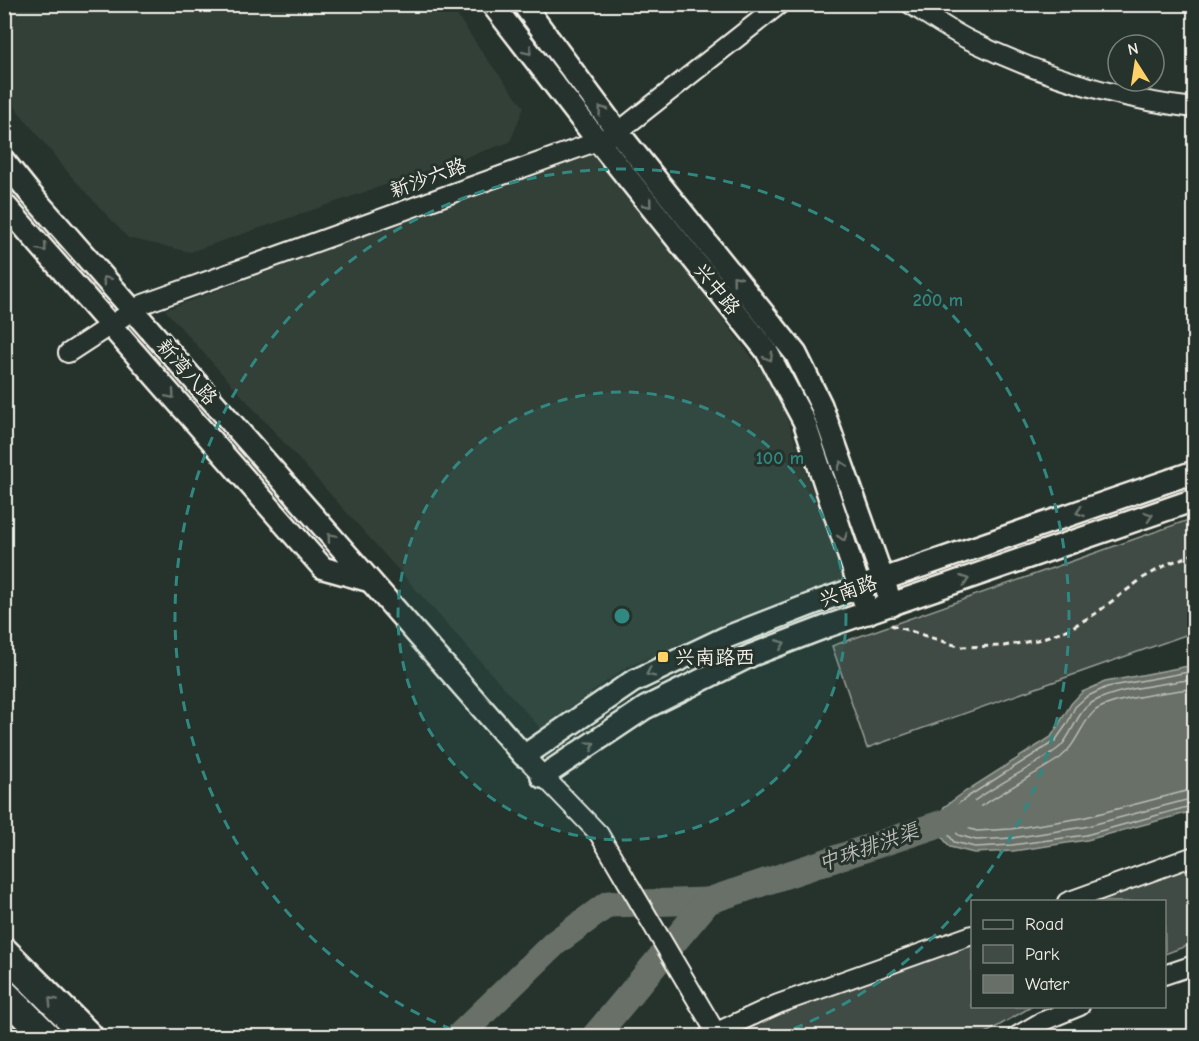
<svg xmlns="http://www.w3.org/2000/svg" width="1199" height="1041" font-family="'Comic Neue','LXGW WenKai TC',sans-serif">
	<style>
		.built { fill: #333f39 }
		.green { fill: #414b45; stroke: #9a9e96; stroke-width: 1.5 }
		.water { fill: #676f68; stroke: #9fa39b; stroke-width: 1.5 }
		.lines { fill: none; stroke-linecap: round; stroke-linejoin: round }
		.shore { stroke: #bcbdb5; stroke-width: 1.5 }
		.river { stroke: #676f68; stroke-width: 27 }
		.minor-casing { stroke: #f4f1e8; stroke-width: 22 }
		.tertiary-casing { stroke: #f4f1e8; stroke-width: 26 }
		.trunk-casing { stroke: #f4f1e8; stroke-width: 33 }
		.path { stroke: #f4f1e8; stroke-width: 3; stroke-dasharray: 6 4.5; stroke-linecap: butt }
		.minor { stroke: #26332d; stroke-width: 18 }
		.tertiary { stroke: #26332d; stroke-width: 21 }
		.trunk { stroke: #26332d; stroke-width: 28 }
		.oneway { stroke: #6e766e }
		.ring { fill: none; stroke: #318880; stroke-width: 3; stroke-dasharray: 10 8 }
		.poi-dot { fill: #ffd166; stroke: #26332d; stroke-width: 2 }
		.labels { text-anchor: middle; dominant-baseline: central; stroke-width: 6; stroke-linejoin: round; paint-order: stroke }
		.street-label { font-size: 20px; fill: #f4f1e8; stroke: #26332d }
		.poi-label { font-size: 20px; fill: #f4f1e8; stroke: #26332d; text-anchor: start }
		.water-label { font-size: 21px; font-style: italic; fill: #bcbdb5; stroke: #26332d }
		.centre { fill: #318880; stroke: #26332d; stroke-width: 3 }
		.ring-label { font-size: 18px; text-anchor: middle; font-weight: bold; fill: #318880; stroke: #26332d; stroke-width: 6; stroke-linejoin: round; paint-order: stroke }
	</style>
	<rect width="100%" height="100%" fill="#26332d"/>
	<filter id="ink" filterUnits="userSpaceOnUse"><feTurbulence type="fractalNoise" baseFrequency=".0167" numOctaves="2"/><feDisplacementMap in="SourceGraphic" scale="12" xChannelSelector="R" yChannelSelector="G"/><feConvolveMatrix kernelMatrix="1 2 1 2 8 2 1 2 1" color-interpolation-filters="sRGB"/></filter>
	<g filter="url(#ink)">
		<g class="built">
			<path d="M4 5H450L487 59 524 107 510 142 190 252 128 238 71 176 18 111 5 91Z"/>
			<path d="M595 149 777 391 845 581 774 605 625 668 541 729 165 310Z"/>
		</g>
		<g class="green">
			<path d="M1194 518V632L867 748 832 646Z"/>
			<path d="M1194 865V943L1165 954 1164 902H1090Z"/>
			<path d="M972 942V1006L1031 1007 981 1036H733L808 1000Z"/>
		</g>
		<path class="water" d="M1194 665V811L1087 840 1013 851 974 853 950 847 934 827 944 807 966 791 1051 737 1071 704 1082 692 1105 682Z"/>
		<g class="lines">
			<g class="shore">
				<path d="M1194 671 1107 687 1086 697 1075 707 1067 724 1055 741 969 796 949 811 942 826 954 842 975 847 1012 845 1086 835 1194 805"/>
				<path d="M1194 679C1164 684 1119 688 1093 702 1077 711 1073 733 1061 746 1057 750 1051 753 1046 757 1024 772 959 803 951 825L958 835 976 840 1012 838 1084 827 1194 798"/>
				<path d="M1194 688C1170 692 1115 698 1096 710 1083 719 1077 745 1060 758 1040 772 971 808 961 824L964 827 977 831 1011 829 1082 818 1194 789"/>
			</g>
			<g class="river">
				<path d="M459 1036 555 943 608 904 708 901"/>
				<path d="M595 1036 708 901 970 814"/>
			</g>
			<defs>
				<g id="minor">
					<path d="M910 4C929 16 949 30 969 40 1040 75 1116 99 1194 108"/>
					<path d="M68 353 143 304 598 141 618 132 780 4"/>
					<path d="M524 756 599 834 718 1036"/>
					<path d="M1067 902 1194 856"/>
					<path d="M1164 975 1194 965"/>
					<path d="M708 1036 778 1004 972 935"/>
					<path d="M1017 1036 1041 1022 1080 1006"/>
				</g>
				<g id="tertiary">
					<path d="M492 4 598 141 766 350 804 421 868 613"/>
					<path d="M523 4 618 132 796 354 821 405 892 605"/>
					<path d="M4 161 29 192 524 756 632 682 727 637 817 602 1194 472"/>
					<path d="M4 204 323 568 370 581"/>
					<path d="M542 777 645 708 752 655 828 626 1194 500"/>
				</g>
				<g id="trunk">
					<path d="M4 952 88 1036"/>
					<path d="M4 994 46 1036"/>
				</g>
			</defs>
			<use href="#minor" class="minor-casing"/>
			<use href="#tertiary" class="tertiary-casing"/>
			<use href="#trunk" class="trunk-casing"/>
			<path class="path" d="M891 625 961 647 1004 646 1037 640 1069 629 1095 614 1143 578 1170 563 1194 554"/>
			<use href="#minor" class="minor"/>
			<use href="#tertiary" class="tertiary"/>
			<use href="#trunk" class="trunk"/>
		</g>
		<defs><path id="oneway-chevron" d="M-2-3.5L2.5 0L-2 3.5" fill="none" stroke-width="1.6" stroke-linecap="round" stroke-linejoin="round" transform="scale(1.5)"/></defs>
		<g class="oneway">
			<use href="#oneway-chevron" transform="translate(528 51) rotate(52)"/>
			<use href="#oneway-chevron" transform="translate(602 110) rotate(-127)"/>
			<use href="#oneway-chevron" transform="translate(648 204) rotate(51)"/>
			<use href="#oneway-chevron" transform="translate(43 248) rotate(49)"/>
			<use href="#oneway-chevron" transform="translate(736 279) rotate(-129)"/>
			<use href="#oneway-chevron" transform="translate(106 280) rotate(-131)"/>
			<use href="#oneway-chevron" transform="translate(769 357) rotate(60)"/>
			<use href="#oneway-chevron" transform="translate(171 395) rotate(49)"/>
			<use href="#oneway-chevron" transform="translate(842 465) rotate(-110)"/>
			<use href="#oneway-chevron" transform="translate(1080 512) rotate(161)"/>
			<use href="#oneway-chevron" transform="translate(1149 516) rotate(-19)"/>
			<use href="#oneway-chevron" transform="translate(331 537) rotate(-131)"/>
			<use href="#oneway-chevron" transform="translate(843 537) rotate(72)"/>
			<use href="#oneway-chevron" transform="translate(965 580) rotate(-19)"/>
			<use href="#oneway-chevron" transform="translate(781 644) rotate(-22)"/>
			<use href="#oneway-chevron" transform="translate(650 673) rotate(154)"/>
			<use href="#oneway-chevron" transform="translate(591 745) rotate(-34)"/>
			<use href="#oneway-chevron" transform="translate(52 1001) rotate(-134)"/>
		</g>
	</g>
	<circle cx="622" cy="616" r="224" fill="#318880" fill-opacity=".12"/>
	<g class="ring">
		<circle cx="622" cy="616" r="224"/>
		<path d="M469 1036A447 447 0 1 1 775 1036"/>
	</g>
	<rect class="poi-dot" x="657" y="651" width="12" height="12" rx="3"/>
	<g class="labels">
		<g class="street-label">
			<text transform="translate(428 178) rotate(-20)">新沙六路</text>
			<text transform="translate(717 289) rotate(51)">兴中路</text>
			<text transform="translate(187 372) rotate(49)">新湾八路</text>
			<text transform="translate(848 591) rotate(-19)">兴南路</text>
		</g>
		<g class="poi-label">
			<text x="675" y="657">兴南路西</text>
		</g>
		<g class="water-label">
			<text transform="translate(868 847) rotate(-19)">中珠排洪渠</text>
		</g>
	</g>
	<circle cx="622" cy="616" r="9" class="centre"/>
	<g class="ring-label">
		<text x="938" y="306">200 m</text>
		<text x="780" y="464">100 m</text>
	</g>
	<rect width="1199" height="1041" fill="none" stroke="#26332d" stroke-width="24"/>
	<rect x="12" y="12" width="1175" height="1017" fill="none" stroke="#f4f1e8" stroke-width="2" filter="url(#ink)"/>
	<rect x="971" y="900" width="195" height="108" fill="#26332d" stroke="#787f78" stroke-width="1.5"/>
	<rect x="983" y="920" width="30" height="9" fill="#26332d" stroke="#787f78" stroke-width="1.5"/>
	<text x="1025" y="930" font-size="18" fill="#f4f1e8">Road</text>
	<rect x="983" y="945" width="30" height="18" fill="#414b45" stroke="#787f78" stroke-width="1.5"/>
	<text x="1025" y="960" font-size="18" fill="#f4f1e8">Park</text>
	<rect x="983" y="975" width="30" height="18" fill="#676f68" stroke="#787f78" stroke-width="1.5"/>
	<text x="1025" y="990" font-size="18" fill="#f4f1e8">Water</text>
	<g transform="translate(1136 63) rotate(348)"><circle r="28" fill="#26332d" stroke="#787f78" stroke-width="1.5"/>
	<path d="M0-4.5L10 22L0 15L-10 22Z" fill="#ffd166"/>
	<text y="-9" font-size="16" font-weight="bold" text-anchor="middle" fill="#f4f1e8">N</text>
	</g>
</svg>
